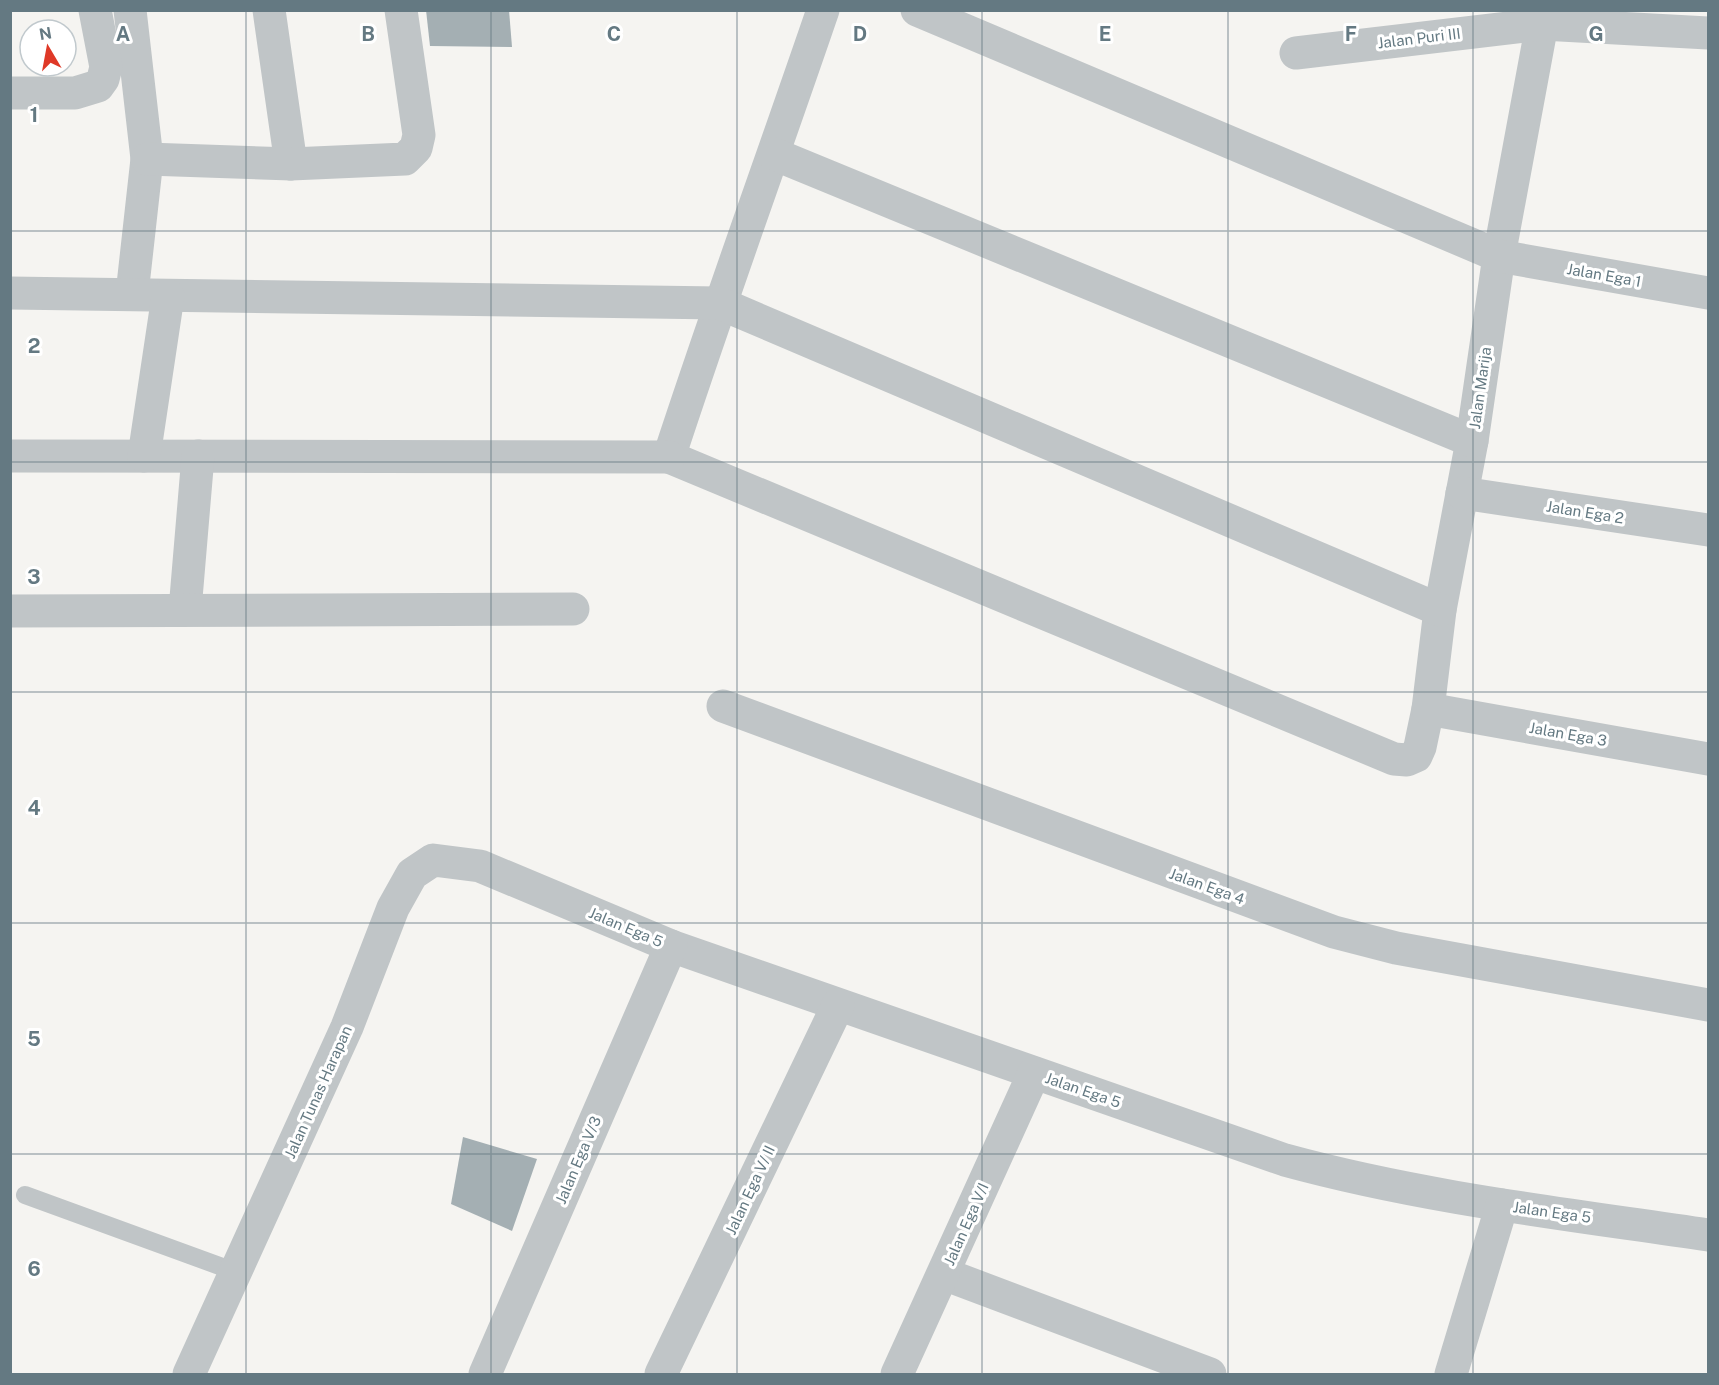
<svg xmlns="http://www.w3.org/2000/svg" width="1719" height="1385" font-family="'Public Sans',sans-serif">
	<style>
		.building { fill: #a4afb3 }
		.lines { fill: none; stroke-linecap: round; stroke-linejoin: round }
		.lane { stroke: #c0c5c7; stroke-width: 18 }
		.street { stroke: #c0c5c7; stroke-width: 33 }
		.grid { fill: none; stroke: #647982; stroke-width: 1.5; stroke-opacity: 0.55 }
		.labels { text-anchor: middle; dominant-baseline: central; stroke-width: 6; stroke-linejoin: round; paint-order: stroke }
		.street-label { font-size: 15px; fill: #647982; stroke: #fff }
		.grid-label { font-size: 20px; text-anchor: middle; font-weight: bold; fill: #647982; stroke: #fff; stroke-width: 6; stroke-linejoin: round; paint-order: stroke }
	</style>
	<rect width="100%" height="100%" fill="#f5f4f1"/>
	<g class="building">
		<path d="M426 10H509L512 47 430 46Z"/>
		<path d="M463 1137 537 1159 512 1231 451 1204Z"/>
	</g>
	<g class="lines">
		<path class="lane" d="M25 1195 236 1272"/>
		<g class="street">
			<path d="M130 10 147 159 132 294"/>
			<path d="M269 10 291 164"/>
			<path d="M823 10C772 159 718 307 669 457L1394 759 1407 760 1416 756 1420 747 1428 709 1440 610 1472 441 1499 256 1542 24 1543 10"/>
			<path d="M917 10 1499 256 1708 293"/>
			<path d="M1296 53 1542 24 1708 33"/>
			<path d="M10 93H75L98 86 103 79 106 67 95 10"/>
			<path d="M774 154 1472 441"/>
			<path d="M147 159 291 164 405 159 416 148 419 135 401 10"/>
			<path d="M10 293 719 303 1440 610"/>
			<path d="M10 456 669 457"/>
			<path d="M144 456 168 296"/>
			<path d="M1462 493 1708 530"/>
			<path d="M185 610 198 456"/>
			<path d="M10 611 573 609"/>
			<path d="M723 706 1334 932 1396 948 1708 1005"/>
			<path d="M1428 709 1708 759"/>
			<path d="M944 1274 1210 1374"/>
			<path d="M189 1374 347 1027 393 908 412 874 433 860 480 866 671 946 1285 1160C1424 1198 1567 1214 1708 1235"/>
			<path d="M485 1374 671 946"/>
			<path d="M661 1374 838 1005"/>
			<path d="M897 1374 1034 1073"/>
			<path d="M1451 1374 1502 1205"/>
		</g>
	</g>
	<path class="grid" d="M246 10V1374M491 10V1374M737 10V1374M982 10V1374M1228 10V1374M1473 10V1374M10 231H1708M10 462H1708M10 692H1708M10 923H1708M10 1154H1708"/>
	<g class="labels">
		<g class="street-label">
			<text transform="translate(1419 38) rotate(-7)">Jalan Puri III</text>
			<text transform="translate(1604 275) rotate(10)">Jalan Ega 1</text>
			<text transform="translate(1480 388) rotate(-82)">Jalan Marija</text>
			<text transform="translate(1585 512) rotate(9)">Jalan Ega 2</text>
			<text transform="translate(1568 734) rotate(10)">Jalan Ega 3</text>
			<text transform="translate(1207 886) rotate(20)">Jalan Ega 4</text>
			<text transform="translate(626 927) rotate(23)">Jalan Ega 5</text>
			<text transform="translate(1083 1090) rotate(19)">Jalan Ega 5</text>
			<text transform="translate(318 1092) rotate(-66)">Jalan Tunas Harapan</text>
			<text transform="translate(578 1160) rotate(-67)">Jalan Ega V/3</text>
			<text transform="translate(750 1190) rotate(-65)">Jalan Ega V/ II</text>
			<text transform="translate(1552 1212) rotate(8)">Jalan Ega 5</text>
			<text transform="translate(966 1224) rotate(-66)">Jalan Ega V/I</text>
		</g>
	</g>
	<g class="grid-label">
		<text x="123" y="41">A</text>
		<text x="368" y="41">B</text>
		<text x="614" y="41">C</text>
		<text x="860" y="41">D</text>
		<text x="1105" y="41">E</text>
		<text x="1351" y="41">F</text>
		<text x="1596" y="41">G</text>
		<text x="34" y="122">1</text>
		<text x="34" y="353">2</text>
		<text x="34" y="584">3</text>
		<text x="34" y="815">4</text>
		<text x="34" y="1046">5</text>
		<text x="34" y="1276">6</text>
	</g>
	<rect width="1719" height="1385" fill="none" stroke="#647982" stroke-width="24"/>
	<g transform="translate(48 48) rotate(350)"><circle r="28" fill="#ffffff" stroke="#c1c9cd" stroke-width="1.5"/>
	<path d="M0-4.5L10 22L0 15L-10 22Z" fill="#df3927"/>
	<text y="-9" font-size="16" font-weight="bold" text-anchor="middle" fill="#647982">N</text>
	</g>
</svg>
